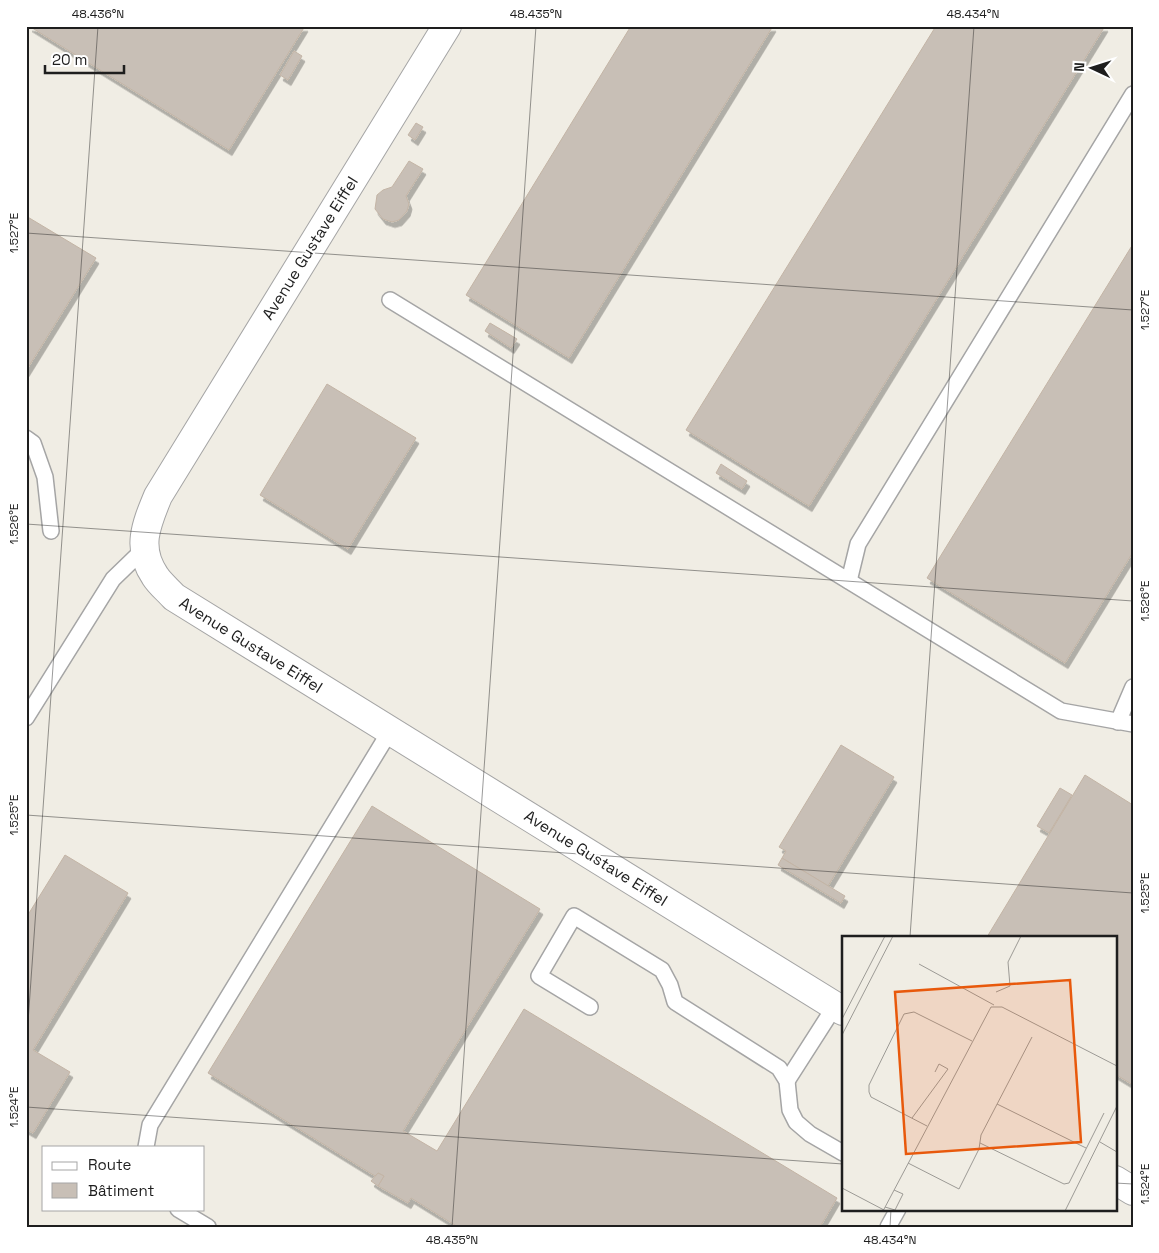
<svg xmlns="http://www.w3.org/2000/svg" width="1159" height="1253" font-family="'Space Grotesk',sans-serif">
	<style>
		.building { fill: #c8bfb6; stroke: #c3b4a5; filter: url(#shadow) }
		.lines { fill: none; stroke-linecap: round; stroke-linejoin: round }
		.lane-casing { stroke: #a5a5a5; stroke-width: 18 }
		.street-casing { stroke: #a5a5a5; stroke-width: 30 }
		.lane { stroke: #fff; stroke-width: 15 }
		.street { stroke: #fff; stroke-width: 28 }
		.ticks { fill: none; stroke: #1e1e1e; stroke-width: 1; stroke-opacity: 0.45 }
		.labels { text-anchor: middle; dominant-baseline: central; stroke-width: 4; stroke-linejoin: round; paint-order: stroke }
		.street-label { font-size: 16px; fill: #1e1e1e; stroke: #fff }
		.inset-road { fill: none; stroke: #9c9a95; stroke-width: 1 }
		.view { fill: #e8590c; fill-opacity: 0.15; stroke: #e8590c; stroke-width: 2.5 }
		.inset-edge { fill: none; stroke: #1e1e1e; stroke-width: 2.5 }
		.neatline { fill: none; stroke: #1e1e1e; stroke-width: 2 }
		.ticks-label { font-size: 12px; text-anchor: middle; fill: #1e1e1e }
	</style>
	<defs>
		<filter id="shadow"><feDropShadow dx="3" dy="5.5" stdDeviation="0" flood-color="#0004"/></filter>
	</defs>
	<rect width="100%" height="100%" fill="#f0ede4"/>
	<g class="building">
		<path d="M29 26H305L229 150Z"/>
		<path d="M631 26H773L569 358 466 295Z"/>
		<path d="M936 26H1105L809 506 686 430Z"/>
		<path d="M294 51 302 56 288 80 280 75Z"/>
		<path d="M416 123 423 127 415 140 408 135Z"/>
		<path d="M409 161 423 169 406 196 409 204 407 211 399 220 392 222 383 219 375 209 377 195 383 190 392 187Z"/>
		<path d="M26 216 96 258 26 371Z"/>
		<path d="M1133 244V552L1065 663 927 578Z"/>
		<path d="M490 323 517 339 511 348 485 331Z"/>
		<path d="M327 384 416 438 348 549 260 495Z"/>
		<path d="M721 464 747 481 742 489 716 473Z"/>
		<path d="M841 745 894 777 828 886 782 858 786 851 779 847Z"/>
		<path d="M1085 775 1133 805V1085L1115 1074V937H987Z"/>
		<path d="M1060 788 1072 795 1049 833 1037 826Z"/>
		<path d="M372 806 540 909 403 1131 437 1151 524 1009 837 1198 820 1227H458L411 1198 408 1203 378 1186 384 1176 378 1173 375 1176 208 1073Z"/>
		<path d="M65 855 128 893 33 1050 70 1072 33 1133 26 1129V918Z"/>
		<path d="M782 858 845 896 841 903 778 865Z"/>
		<path d="M378 1173 384 1176 378 1186 371 1181Z"/>
	</g>
	<g class="lines">
		<defs>
			<g id="lane">
				<path d="M390 300 1061 711 1133 724"/>
				<path d="M26 438 33 443 45 477 51 531"/>
				<path d="M849 581 858 544 1133 94"/>
				<path d="M26 718 113 579 143 550"/>
				<path d="M1118 722 1133 687"/>
				<path d="M590 1007 539 976 574 916 662 970 670 985 675 1002 779 1068 787 1081 790 1110 796 1122 810 1134 843 1153"/>
				<path d="M787 1081 835 1006"/>
				<path d="M146 1147 150 1125 390 731"/>
				<path d="M178 1209 208 1227"/>
				<path d="M888 1227 898 1209"/>
			</g>
			<g id="street">
				<path d="M447 26 158 496C146 525 136 548 155 576 160 584 168 590 174 597L843 1011"/>
				<path d="M1115 1180 1133 1191"/>
			</g>
		</defs>
		<use href="#lane" class="lane-casing"/>
		<use href="#street" class="street-casing"/>
		<use href="#lane" class="lane"/>
		<use href="#street" class="street"/>
	</g>
	<path class="ticks" d="M26 233 1133 310M26 524 1133 601M26 815 1133 893M910 937 974 26M26 1051 98 26M26 1107 843 1164M1115 1183 1133 1184M452 1227 536 26M890 1227 891 1209"/>
	<g class="labels">
		<g class="street-label">
			<text transform="translate(310 248) rotate(-58)">Avenue Gustave Eiffel</text>
			<text transform="translate(251 645) rotate(32)">Avenue Gustave Eiffel</text>
			<text transform="translate(596 858) rotate(32)">Avenue Gustave Eiffel</text>
		</g>
	</g>
	<g transform="translate(842 936)">
		<rect width="275" height="275" fill="#f0ede4"/>
		<path class="inset-road" d="M77 28 152 69M154 56 168 50 166 26 179 0M0 83 43 0M0 99 51 0M155 168 244 212M70 182 106 133 97 128 93 136M85 190 29 161 27 156V149L62 78 72 76 130 105M258 206 275 216M138 207 222 248 227 247 262 177M66 227 117 253 137 213 139 199 190 101M0 252 42 274M43 271 53 274 61 258 52 254M41 275 149 71H160L275 130M223 275 275 170"/>
		<path class="view" d="M228 44 239 206 64 218 53 56Z"/>
		<rect width="275" height="275" class="inset-edge"/>
	</g>
	<rect width="1159" height="1253" fill="none" stroke="#ffffff" stroke-width="55"/>
	<rect x="42" y="1146" width="162" height="65" fill="#ffffff" stroke="#a5a5a5"/>
	<rect x="52" y="1162" width="25" height="8" fill="#ffffff" stroke="#a5a5a5"/>
	<text x="88" y="1170" font-size="15" fill="#1e1e1e">Route</text>
	<rect x="52" y="1183" width="25" height="15" fill="#c8bfb6" stroke="#a5a5a5"/>
	<text x="88" y="1196" font-size="15" fill="#1e1e1e">Bâtiment</text>
	<g transform="translate(1092 68) rotate(274)" stroke="#ffffff" stroke-width="4" paint-order="stroke">
	<path d="M0-4L9 19L0 12L-9 19Z" fill="#1e1e1e"/>
	<text y="-8" font-size="14" font-weight="bold" text-anchor="middle" fill="#1e1e1e">N</text>
	</g>
	<path d="M45 65v8h79v-8" fill="none" stroke="#1e1e1e" stroke-width="2.5"/>
	<text x="52" y="65" font-size="15" fill="#1e1e1e" stroke="#ffffff" stroke-width="4" paint-order="stroke">20 m</text>
	<rect x="28" y="28" width="1104" height="1198" class="neatline"/>
	<g class="ticks-label">
		<text x="98" y="18">48.436°N</text>
		<text x="536" y="18">48.435°N</text>
		<text x="973" y="18">48.434°N</text>
		<text transform="translate(14 233) rotate(-90)" y="4">1.527°E</text>
		<text transform="translate(1145 310) rotate(-90)" y="4">1.527°E</text>
		<text transform="translate(14 524) rotate(-90)" y="4">1.526°E</text>
		<text transform="translate(1145 601) rotate(-90)" y="4">1.526°E</text>
		<text transform="translate(14 815) rotate(-90)" y="4">1.525°E</text>
		<text transform="translate(1145 893) rotate(-90)" y="4">1.525°E</text>
		<text transform="translate(14 1107) rotate(-90)" y="4">1.524°E</text>
		<text transform="translate(1145 1184) rotate(-90)" y="4">1.524°E</text>
		<text x="452" y="1244">48.435°N</text>
		<text x="890" y="1244">48.434°N</text>
	</g>
</svg>
